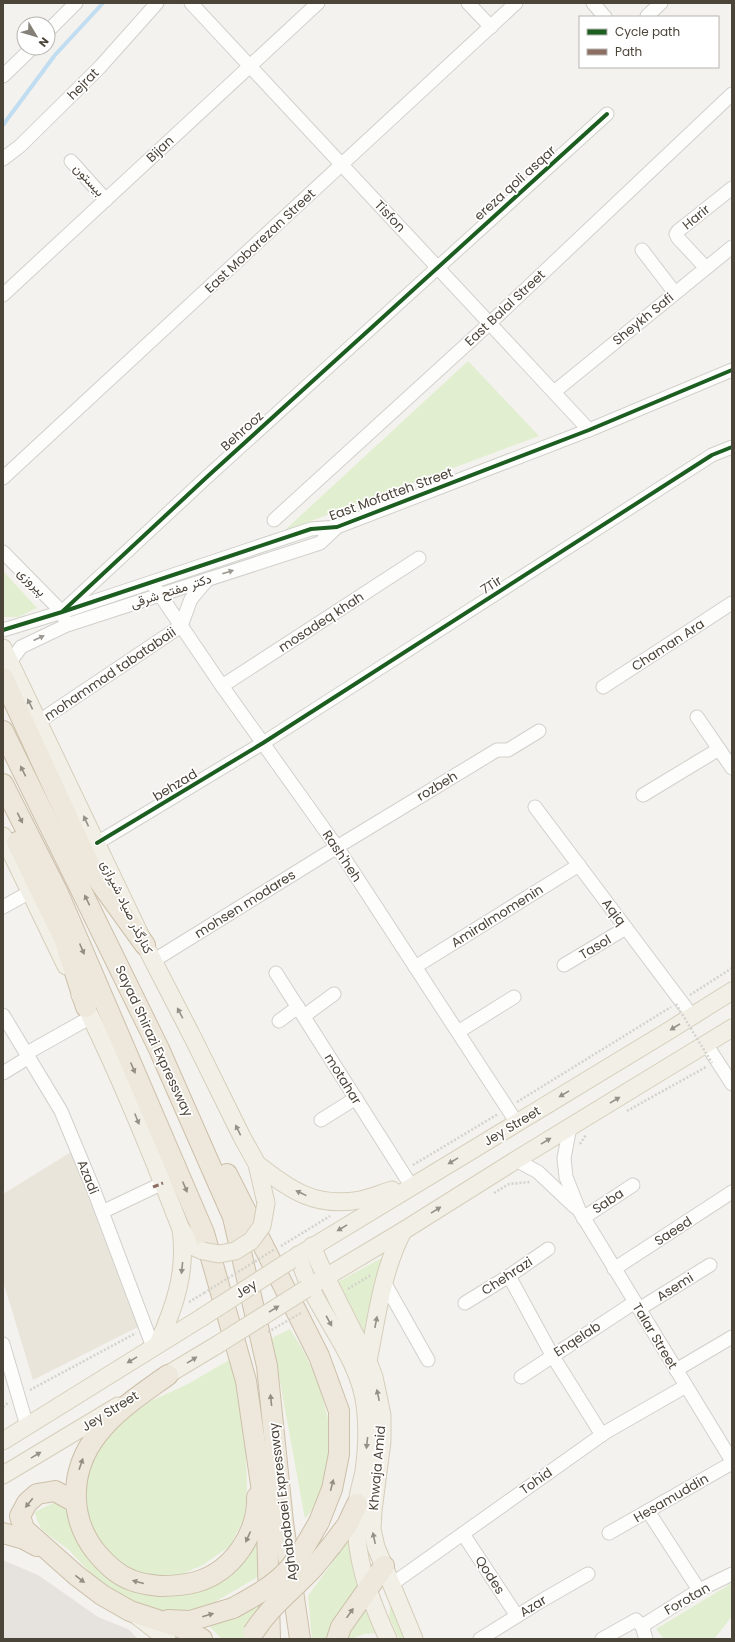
<svg xmlns="http://www.w3.org/2000/svg" width="735" height="1642" font-family="Poppins,Vazirmatn,sans-serif">
	<style>
		.industrial { fill: #e6e2de }
		.education { fill: #eae5da }
		.green { fill: #e1eecf }
		.lines { fill: none; stroke-linecap: round; stroke-linejoin: round }
		.stream { stroke: #c0ddf1; stroke-width: 4 }
		.minor-casing { stroke: #d2d0cb; stroke-width: 15 }
		.major-casing { stroke: #d6cebb; stroke-width: 19 }
		.highway-casing { stroke: #ccbfa9; stroke-width: 22 }
		.path { stroke: #d3d2cc; stroke-width: 2.5; stroke-dasharray: 2 2; stroke-linecap: butt }
		.minor { stroke: #fdfdfc; stroke-width: 13 }
		.major { stroke: #f2efe6; stroke-width: 17 }
		.highway { stroke: #ede8db; stroke-width: 20 }
		.major-bridge-casing { stroke: #d6cebb; stroke-width: 19; stroke-linecap: butt }
		.highway-bridge-casing { stroke: #ccbfa9; stroke-width: 22; stroke-linecap: butt }
		.path-bridge { stroke: #d3d2cc; stroke-width: 2.5; stroke-dasharray: 2 2; stroke-linecap: butt }
		.major-bridge { stroke: #f2efe6; stroke-width: 17 }
		.highway-bridge { stroke: #ede8db; stroke-width: 20 }
		.quiet { stroke: #8d6e63; stroke-width: 3; stroke-dasharray: 6 3; stroke-linecap: butt }
		.cycleway-casing { stroke: #fff; stroke-width: 6 }
		.cycleway { stroke: #1b5e20; stroke-width: 4 }
		.oneway { fill: #9b9791 }
		.oneway2 { fill: #969187 }
		.oneway3 { fill: #948e82 }
		.labels { text-anchor: middle; dominant-baseline: central; stroke-width: 3.5; stroke-linejoin: round; paint-order: stroke }
		.street-label { font-size: 13px; fill: #4b4439; stroke: #fff }
	</style>
	<rect width="100%" height="100%" fill="#f4f2ee"/>
	<path class="industrial" d="M3 1560 38 1575 98 1617 128 1629 138 1639H3Z"/>
	<path class="education" d="M71 1152 138 1327 33 1380 3 1281V1194Z"/>
	<g class="green">
		<path d="M468 361 539 436 284 531Z"/>
		<path d="M3 571 37 608 18 617H3Z"/>
		<path d="M385 1256 367 1338 338 1282Z"/>
		<path d="M290 1329 304 1352 319 1384 328 1419 332 1453 323 1494 305 1519 272 1338Z"/>
		<path d="M231 1359 245 1435 247 1489 244 1518 230 1546 203 1565 177 1576 142 1578 102 1555 80 1494 87 1461 115 1426 151 1401 188 1384Z"/>
		<path d="M59 1500 72 1507 123 1581 176 1596 210 1583 259 1531 261 1575 208 1606 168 1613 122 1599 94 1577 69 1550 42 1530 37 1520 35 1512Z"/>
		<path d="M354 1533 362 1590 333 1639H312L308 1596Z"/>
		<path d="M732 1583V1616L714 1639H664L656 1629Z"/>
		<path d="M369 1601 378 1633 364 1634 352 1639H345Z"/>
		<path d="M262 1605 247 1639H222L207 1624Z"/>
		<path d="M396 1605 410 1639H399L389 1617 390 1607Z"/>
	</g>
	<g class="lines">
		<path class="stream" d="M3 125 55 55 103 3"/>
		<defs>
			<g id="minor">
				<path d="M191 3 589 430"/>
				<path d="M468 3 491 27"/>
				<path d="M593 3 605 17"/>
				<path d="M647 16 661 3"/>
				<path d="M48 31 76 3"/>
				<path d="M3 76 32 48"/>
				<path d="M3 159 20 146 100 67 157 3"/>
				<path d="M71 161 106 200"/>
				<path d="M642 250 675 293"/>
				<path d="M706 268 678 238 676 234 678 231 732 188"/>
				<path d="M3 295 318 3"/>
				<path d="M554 392 732 247"/>
				<path d="M3 478 516 3"/>
				<path d="M274 520 490 323 732 94"/>
				<path d="M3 552 62 612 64 618"/>
				<path d="M152 583 222 686 337 847 517 1123"/>
				<path d="M65 609 208 476 607 114"/>
				<path d="M181 626 191 599 208 579"/>
				<path d="M3 630 62 612 311 529 337 527 589 430 732 370"/>
				<path d="M10 662 21 647 67 625 320 543 337 527"/>
				<path d="M222 686 419 558"/>
				<path d="M603 687 732 603"/>
				<path d="M697 717 732 768"/>
				<path d="M38 722 181 626"/>
				<path d="M643 795 719 749"/>
				<path d="M535 807 692 1016"/>
				<path d="M97 843 263 743 712 455 732 447"/>
				<path d="M3 907 30 892"/>
				<path d="M153 961 337 847 497 750H508L539 731"/>
				<path d="M564 965 626 928"/>
				<path d="M415 967 579 865"/>
				<path d="M276 973 410 1184"/>
				<path d="M3 1015 61 1111 93 1188 153 1347"/>
				<path d="M304 1016 334 994"/>
				<path d="M279 1021 298 1007"/>
				<path d="M458 1032 514 997"/>
				<path d="M706 1044 732 1084"/>
				<path d="M27 1053 91 1017"/>
				<path d="M3 1073 29 1057"/>
				<path d="M321 1120 356 1098"/>
				<path d="M570 1127 564 1158 566 1177 579 1210 732 1461"/>
				<path d="M516 1160 538 1172 575 1207"/>
				<path d="M102 1212 163 1183"/>
				<path d="M583 1218 633 1185"/>
				<path d="M614 1269 732 1192"/>
				<path d="M509 1276 552 1355 602 1435"/>
				<path d="M384 1282 428 1360"/>
				<path d="M465 1303 509 1276 548 1249"/>
				<path d="M639 1309 710 1265"/>
				<path d="M3 1344 27 1426"/>
				<path d="M676 1370 732 1337"/>
				<path d="M521 1377 635 1302"/>
				<path d="M648 1511 699 1590"/>
				<path d="M609 1533 732 1463"/>
				<path d="M463 1534 517 1616"/>
				<path d="M392 1584 606 1432 686 1386"/>
				<path d="M642 1626 699 1590 732 1574"/>
				<path d="M480 1639 541 1601 588 1574"/>
				<path d="M602 1639 636 1620 642 1626 646 1639"/>
			</g>
			<g id="major">
				<path d="M3 648 145 945 194 1040 242 1137 257 1164 266 1203"/>
				<path d="M3 836 66 966"/>
				<path d="M80 995C118 1071 150 1150 181 1229L194 1247 203 1251"/>
				<path d="M257 1164C291 1190 314 1208 360 1200 371 1198 382 1193 392 1190"/>
				<path d="M312 1246 321 1267 368 1361 374 1377 382 1415V1441L373 1511 372 1529 376 1547 414 1639"/>
				<path d="M298 1255C302 1266 305 1277 310 1287 328 1324 360 1363 365 1405 368 1427 367 1449 364 1471 362 1482 358 1493 357 1504 352 1552 369 1597 388 1639"/>
				<path d="M291 1260 670 1030 732 991"/>
				<path d="M306 1289 403 1231 516 1160 732 1028"/>
				<path d="M158 1344C175 1306 187 1271 181 1229"/>
				<path d="M368 1361C377 1317 382 1271 403 1231"/>
				<path d="M157 1381 217 1345"/>
				<path d="M3 1441 201 1318"/>
				<path d="M3 1475 118 1406"/>
				<path d="M137 1616 167 1639"/>
			</g>
			<g id="highway">
				<path d="M3 678 93 873 145 945"/>
				<path d="M3 731 159 1049 233 1217 267 1366 283 1522 300 1639"/>
				<path d="M3 784 58 893 204 1233 246 1381 267 1526 270 1639"/>
				<path d="M17 842 64 938 86 1007"/>
				<path d="M227 1174 319 1356 339 1411V1454L332 1489 319 1522"/>
				<path d="M168 1375C143 1393 116 1410 97 1435 70 1470 68 1517 96 1552 106 1564 116 1574 131 1580 140 1584 150 1585 160 1586 172 1586 185 1585 196 1582 232 1572 258 1534 257 1497"/>
				<path d="M75 1502 55 1491 37 1494 27 1503 20 1516 24 1529 77 1576 102 1595 130 1611 182 1628 202 1639"/>
				<path d="M3 1533 24 1539 37 1546"/>
				<path d="M332 1545 347 1525 357 1504"/>
				<path d="M168 1620 190 1621 233 1608"/>
				<path d="M337 1639 341 1627 384 1566"/>
			</g>
		</defs>
		<use href="#minor" class="minor-casing"/>
		<use href="#major" class="major-casing"/>
		<use href="#highway" class="highway-casing"/>
		<g class="path">
			<path d="M690 995 732 968"/>
			<path d="M517 1102 671 1007"/>
			<path d="M627 1111 706 1067"/>
			<path d="M580 1144 586 1135"/>
			<path d="M413 1165 498 1114"/>
			<path d="M494 1193 509 1184 530 1182"/>
			<path d="M281 1246 330 1216"/>
			<path d="M348 1289 371 1275"/>
			<path d="M189 1302 204 1293"/>
			<path d="M30 1390 136 1333"/>
			<path d="M3 1407 8 1403"/>
		</g>
		<use href="#minor" class="minor"/>
		<use href="#major" class="major"/>
		<use href="#highway" class="highway"/>
		<defs>
			<g id="major-bridge">
				<path d="M203 1251 219 1254 235 1251 251 1241 262 1226 266 1203"/>
				<path d="M201 1318 291 1260"/>
				<path d="M217 1345 306 1289"/>
			</g>
			<g id="highway-bridge">
				<path d="M233 1608C251 1598 272 1587 287 1571 300 1557 309 1539 319 1522"/>
				<path d="M253 1633C271 1605 292 1591 314 1567 320 1560 326 1552 332 1545"/>
			</g>
		</defs>
		<use href="#major-bridge" class="major-bridge-casing"/>
		<use href="#highway-bridge" class="highway-bridge-casing"/>
		<g class="path-bridge">
			<path d="M676 1004 712 1063"/>
			<path d="M204 1293 275 1249"/>
			<path d="M268 1332 301 1313"/>
		</g>
		<use href="#major-bridge" class="major-bridge"/>
		<use href="#highway-bridge" class="highway-bridge"/>
		<path class="quiet" d="M153 1187 163 1183"/>
		<defs>
			<g id="cycleway">
				<path d="M63 611 208 476 607 114"/>
				<path d="M3 630 62 612 311 529 337 527 589 430 732 370"/>
				<path d="M97 843 263 743 712 455 732 447"/>
			</g>
		</defs>
		<use href="#cycleway" class="cycleway-casing"/>
		<use href="#cycleway" class="cycleway"/>
	</g>
	<defs><path id="oneway-solid" d="M-6-.8H1V-3.2L6.5 0L1 3.2V.8H-6Z"/></defs>
	<g class="oneway">
		<use href="#oneway-solid" transform="translate(228 572) rotate(-18)"/>
		<use href="#oneway-solid" transform="translate(39 638) rotate(-25)"/>
	</g>
	<g class="oneway2">
		<use href="#oneway-solid" transform="translate(30 704) rotate(-116)"/>
		<use href="#oneway-solid" transform="translate(86 821) rotate(-115)"/>
		<use href="#oneway-solid" transform="translate(180 1013) rotate(-118)"/>
		<use href="#oneway-solid" transform="translate(675 1027) rotate(148)"/>
		<use href="#oneway-solid" transform="translate(564 1094) rotate(149)"/>
		<use href="#oneway-solid" transform="translate(615 1100) rotate(-31)"/>
		<use href="#oneway-solid" transform="translate(137 1119) rotate(68)"/>
		<use href="#oneway-solid" transform="translate(238 1130) rotate(-116)"/>
		<use href="#oneway-solid" transform="translate(546 1141) rotate(-31)"/>
		<use href="#oneway-solid" transform="translate(453 1161) rotate(149)"/>
		<use href="#oneway-solid" transform="translate(301 1193) rotate(-154)"/>
		<use href="#oneway-solid" transform="translate(436 1210) rotate(-32)"/>
		<use href="#oneway-solid" transform="translate(342 1228) rotate(149)"/>
		<use href="#oneway-solid" transform="translate(182 1268) rotate(96)"/>
		<use href="#oneway-solid" transform="translate(274 1309) rotate(-32)"/>
		<use href="#oneway-solid" transform="translate(329 1321) rotate(61)"/>
		<use href="#oneway-solid" transform="translate(376 1322) rotate(-79)"/>
		<use href="#oneway-solid" transform="translate(132 1360) rotate(149)"/>
		<use href="#oneway-solid" transform="translate(192 1360) rotate(-32)"/>
		<use href="#oneway-solid" transform="translate(378 1395) rotate(-102)"/>
		<use href="#oneway-solid" transform="translate(367 1443) rotate(96)"/>
		<use href="#oneway-solid" transform="translate(36 1455) rotate(-31)"/>
		<use href="#oneway-solid" transform="translate(374 1538) rotate(-102)"/>
	</g>
	<g class="oneway3">
		<use href="#oneway-solid" transform="translate(23 771) rotate(-116)"/>
		<use href="#oneway-solid" transform="translate(20 818) rotate(63)"/>
		<use href="#oneway-solid" transform="translate(87 900) rotate(-116)"/>
		<use href="#oneway-solid" transform="translate(82 949) rotate(67)"/>
		<use href="#oneway-solid" transform="translate(133 1068) rotate(67)"/>
		<use href="#oneway-solid" transform="translate(185 1187) rotate(67)"/>
		<use href="#oneway-solid" transform="translate(271 1400) rotate(-96)"/>
		<use href="#oneway-solid" transform="translate(81 1464) rotate(-71)"/>
		<use href="#oneway-solid" transform="translate(332 1485) rotate(-76)"/>
		<use href="#oneway-solid" transform="translate(29 1503) rotate(129)"/>
		<use href="#oneway-solid" transform="translate(248 1537) rotate(114)"/>
		<use href="#oneway-solid" transform="translate(80 1579) rotate(38)"/>
		<use href="#oneway-solid" transform="translate(138 1582) rotate(-165)"/>
		<use href="#oneway-solid" transform="translate(350 1613) rotate(-55)"/>
		<use href="#oneway-solid" transform="translate(208 1615) rotate(-16)"/>
	</g>
	<g class="labels">
		<g class="street-label">
			<text transform="translate(83 84) rotate(-45)">hejrat</text>
			<text transform="translate(160 149) rotate(-43)">Bijan</text>
			<text transform="translate(89 180) rotate(47)">بیستون</text>
			<text transform="translate(515 183) rotate(-42)">ereza qoli asqar</text>
			<text transform="translate(390 216) rotate(47)">Tisfon</text>
			<text transform="translate(696 217) rotate(-39)">Harir</text>
			<text transform="translate(260 241) rotate(-43)">East Mobarezan Street</text>
			<text transform="translate(505 308) rotate(-43)">East Balal Street</text>
			<text transform="translate(643 319) rotate(-39)">Sheykh Safi</text>
			<text transform="translate(242 431) rotate(-42)">Behrooz</text>
			<text transform="translate(391 494) rotate(-20)">East Mofatteh Street</text>
			<text transform="translate(32 582) rotate(45)">پیروزی</text>
			<text transform="translate(491 585) rotate(-33)">7Tir</text>
			<text transform="translate(171 591) rotate(-18)">دکتر مفتح شرقی</text>
			<text transform="translate(321 622) rotate(-33)">mosadeq khah</text>
			<text transform="translate(668 645) rotate(-33)">Chaman Ara</text>
			<text transform="translate(110 674) rotate(-34)">mohammad tabatabaii</text>
			<text transform="translate(175 785) rotate(-31)">behzad</text>
			<text transform="translate(437 786) rotate(-31)">rozbeh</text>
			<text transform="translate(342 856) rotate(56)">Rash'heh</text>
			<text transform="translate(245 904) rotate(-32)">mohsen modares</text>
			<text transform="translate(127 907) rotate(64)">کنارگذر صیاد شیرازی</text>
			<text transform="translate(614 912) rotate(53)">Aqiq</text>
			<text transform="translate(497 916) rotate(-32)">Amiralmomenin</text>
			<text transform="translate(595 947) rotate(-31)">Tasol</text>
			<text transform="translate(154 1041) rotate(65)">Sayad Shirazi Expressway</text>
			<text transform="translate(343 1079) rotate(58)">motahar</text>
			<text transform="translate(512 1126) rotate(-31)">Jey Street</text>
			<text transform="translate(88 1177) rotate(68)">Azadi</text>
			<text transform="translate(608 1201) rotate(-33)">Saba</text>
			<text transform="translate(673 1231) rotate(-33)">Saeed</text>
			<text transform="translate(507 1276) rotate(-33)">Chehrazi</text>
			<text transform="translate(675 1287) rotate(-32)">Asemi</text>
			<text transform="translate(246 1289) rotate(-33)">Jey</text>
			<text transform="translate(655 1336) rotate(59)">Talar Street</text>
			<text transform="translate(577 1339) rotate(-33)">Enqelab</text>
			<text transform="translate(110 1411) rotate(-32)">Jey Street</text>
			<text transform="translate(377 1468) rotate(-85)">Khwaja Amid</text>
			<text transform="translate(536 1481) rotate(-35)">Tohid</text>
			<text transform="translate(671 1498) rotate(-30)">Hesamuddin</text>
			<text transform="translate(283 1502) rotate(-97)">Aghababaei Expressway</text>
			<text transform="translate(490 1575) rotate(57)">Qodes</text>
			<text transform="translate(687 1599) rotate(-30)">Forotan</text>
			<text transform="translate(533 1606) rotate(-31)">Azar</text>
		</g>
	</g>
	<rect width="735" height="1642" fill="none" stroke="#4b4439" stroke-width="8"/>
	<rect x="579" y="16" width="140" height="52" fill="#ffffff" stroke="#b7b4b0"/>
	<rect x="587" y="29" width="20" height="6" fill="#1b5e20" stroke="#b7b4b0"/>
	<text x="615" y="36" font-size="12" fill="#4b4439">Cycle path</text>
	<rect x="587" y="49" width="20" height="6" fill="#8d6e63" stroke="#b7b4b0"/>
	<text x="615" y="56" font-size="12" fill="#4b4439">Path</text>
	<g transform="translate(36 36) rotate(128)"><circle r="19" fill="#ffffff" stroke="#b7b4b0"/>
	<path d="M0-3L7 15L0 10L-7 15Z" fill="#868178"/>
	<text y="-6" font-size="11" font-weight="bold" text-anchor="middle" fill="#4b4439">N</text>
	</g>
</svg>
